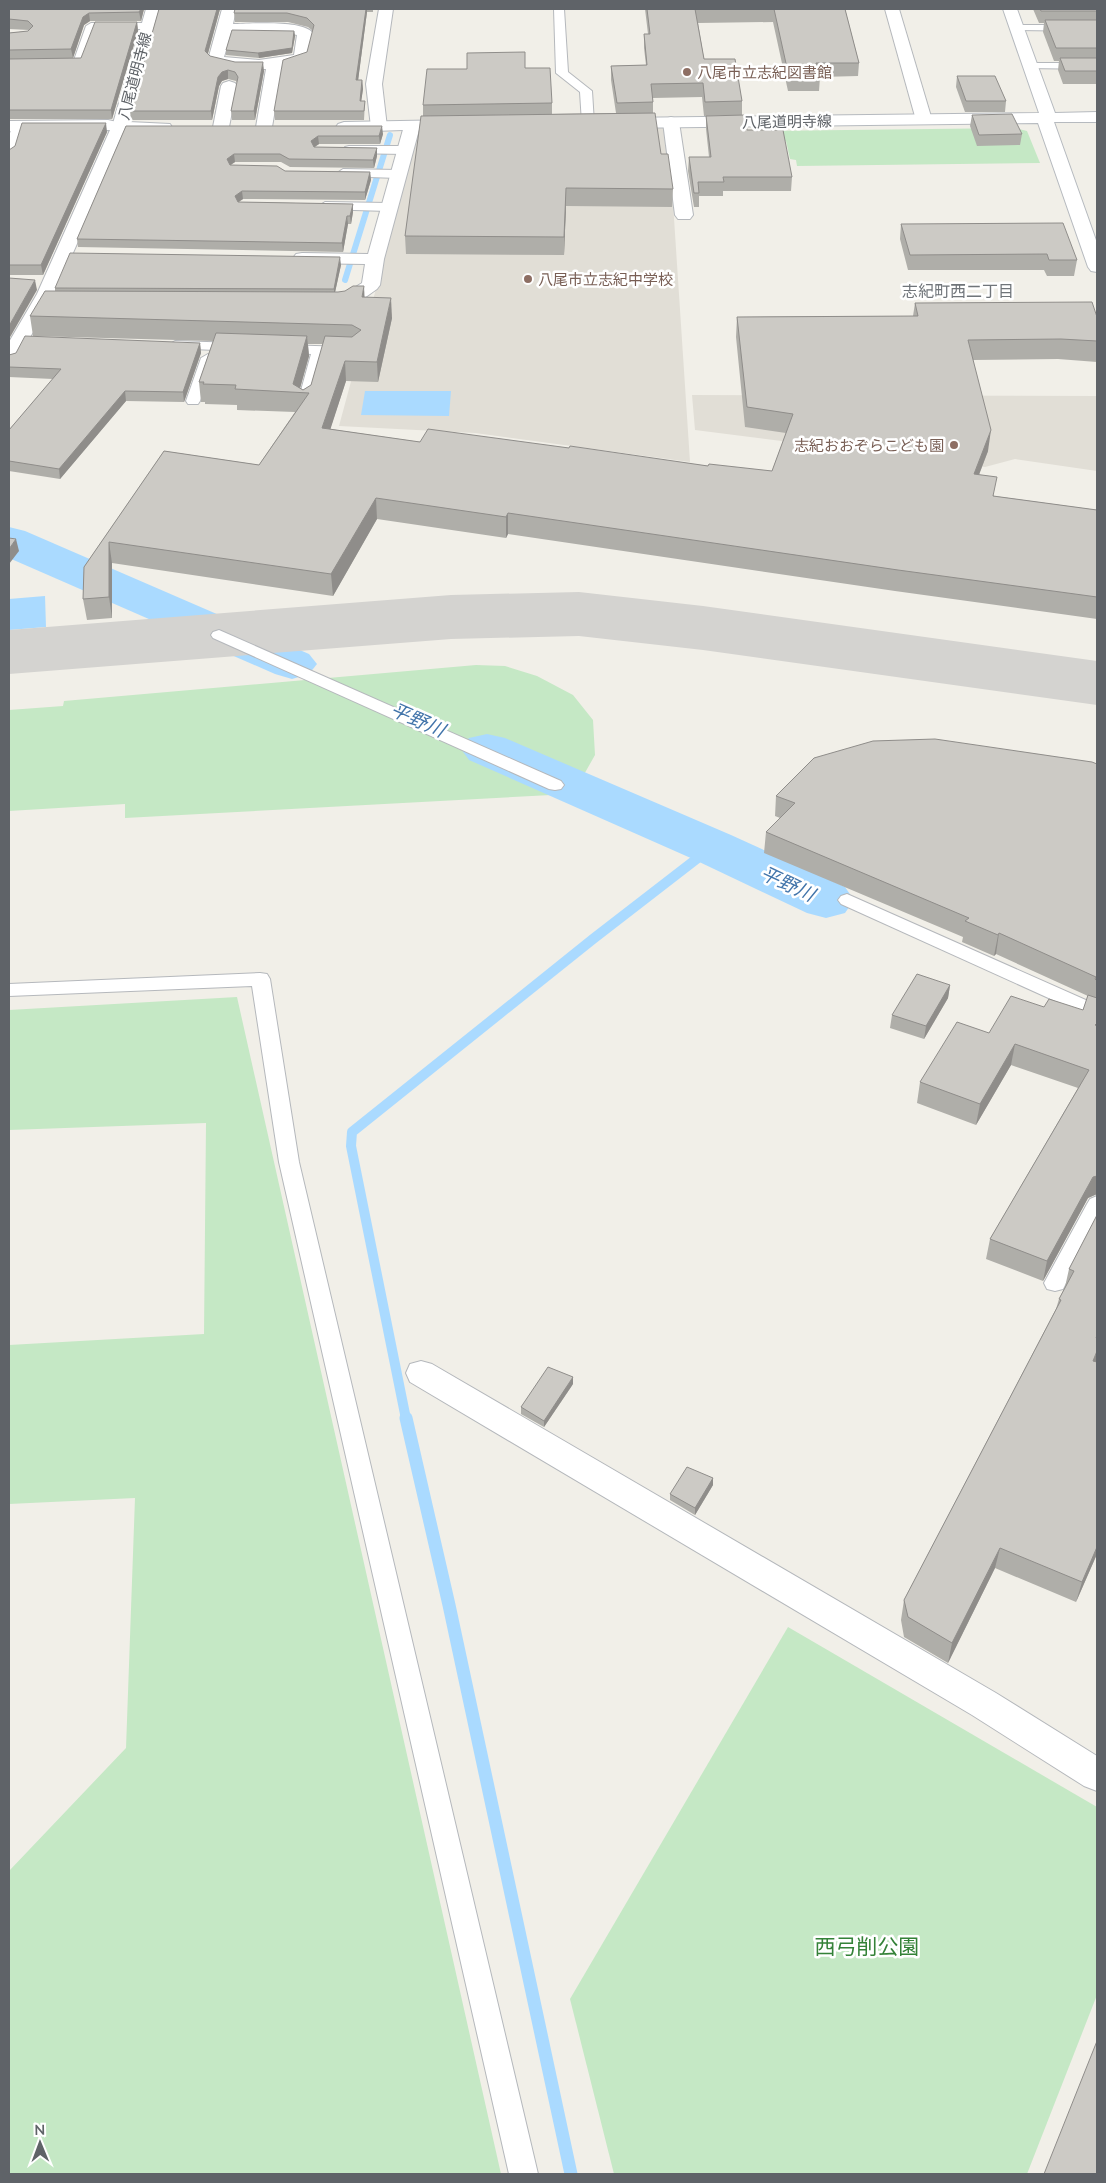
<svg xmlns="http://www.w3.org/2000/svg" width="1106" height="2183" font-family="Lato,'Noto Sans JP',sans-serif">
	<style>
		.education { fill: #e1ded6 }
		.green { fill: #c5e8c5 }
		.water { fill: #aadaff }
		.lines { fill: none; stroke-linecap: round; stroke-linejoin: round }
		.stream-far2 { stroke: #aadaff; stroke-width: 6 }
		.stream-far1 { stroke: #aadaff; stroke-width: 10 }
		.stream { stroke: #aadaff; stroke-width: 13 }
		.river { fill: #aadaff; fill-rule: evenodd }
		.taxiway { fill: #d4d3d0; fill-rule: evenodd }
		.lane-casing { stroke: #b5b8bc; stroke-width: 2 }
		.street-casing { stroke: #b5b8bc; stroke-width: 2 }
		.secondary-casing { stroke: #b6babf; stroke-width: 2 }
		.lane { fill: #fff; fill-rule: evenodd }
		.street { fill: #fff; fill-rule: evenodd }
		.secondary { fill: #fff; fill-rule: evenodd }
		.wall { fill: #afaea9; fill-rule: evenodd }
		.shaded-wall { fill: #8f8d8a }
		.building { fill: #cccac5; stroke: #8f8d8a }
		.education-dot { fill: #8d6e63; stroke: #fff; stroke-width: 2 }
		.labels { text-anchor: middle; dominant-baseline: central; stroke-width: 5; stroke-linejoin: round; paint-order: stroke }
		.far-education-label { font-size: 15px; fill: #785e54; stroke: #fff; text-anchor: start }
		.far-street-label { font-size: 15px; fill: #5f6368; stroke: #fff }
		.far-neighbourhood-label { font-size: 16px; fill: #70757a; stroke: #fff }
		.water-label { font-size: 19px; font-style: italic; fill: #4174aa; stroke: #fff }
		.near-park-label { font-size: 21px; fill: #348238; stroke: #fff }
	</style>
	<rect width="100%" height="100%" fill="#f1efe8"/>
	<g class="education">
		<path d="M668 127 690 462 475 433 339 426 418 133Z"/>
		<path d="M692 395 1097 396V471L1015 459 985 467 695 430Z"/>
	</g>
	<g class="green">
		<path d="M1015 128 1027 131 1040 163 797 166 796 160 790 159 786 141 755 142 752 131Z"/>
		<path d="M476 665 505 666 537 676 573 695 593 720 595 755 582 778 567 790 551 795 125 818V804L9 811V710L63 706 64 701Z"/>
		<path d="M237 997 501 2174H9V1871L126 1748 135 1498 9 1504V1345L204 1334 206 1123 9 1130V1010Z"/>
		<path d="M788 1627 1097 1807V1995L1027 2174H614L570 1999Z"/>
	</g>
	<g class="water">
		<path d="M365 391H451L449 416 361 415Z"/>
		<path d="M45 596 46 627 9 630V599Z"/>
	</g>
	<g class="lines">
		<path class="stream-far2" d="M345 280 390 135"/>
		<path class="stream-far1" d="M406 1419 351 1146 352 1132 593 939 712 847"/>
		<path class="stream" d="M406 1418 449 1605 571 2174"/>
		<g class="river">
			<path d="M9 527 25 531 309 654 317 664 309 674 292 679 275 674 9 558Z"/>
			<path d="M487 734 505 738 731 835 845 887 854 900 845 913 826 918 807 913 693 859 469 760 461 749 469 738Z"/>
		</g>
		<path class="taxiway" d="M579 592 703 606 1097 661V705L703 650 579 636 451 639 9 674V630L451 595Z"/>
		<defs>
			<g id="lane">
				<path d="M554 9H564L568 72 592 91 594 123 592 125 588 127 582 123 580 92 556 73Z"/>
				<path d="M91 23H148L153 26 148 29H95L82 65 9 66V60H74L86 26Z"/>
				<path d="M1016 25H1097V31L1012 30 1011 28Z"/>
				<path d="M1030 63H1097V69L1026 68 1024 66 1026 64Z"/>
				<path d="M18 122 24 126 15 155 9 159V137L12 126Z"/>
				<path d="M349 146H405L411 150 405 154 345 153 343 150 345 147Z"/>
				<path d="M343 169 398 170 404 174 398 178 339 176 337 173Z"/>
				<path d="M325 202 388 203 394 207 388 211 321 209 319 206Z"/>
				<path d="M175 341 238 343 245 347 238 351 170 348 168 345Z"/>
				<path d="M282 345 348 347 355 351 348 355 325 354 311 405 304 409 297 405 311 354 277 352 275 349Z"/>
				<path d="M208 354 215 358 200 401 198 404H188L186 401 201 358Z"/>
				<path d="M219 630 561 781 564 785 561 789 555 790 549 789 213 638 211 635 213 632Z"/>
				<path d="M847 894 1097 1005V1020L841 904 838 900 841 896Z"/>
				<path d="M260 973 267 974 270 979 299 1162 538 2174H509L279 1162 252 986 9 996V984Z"/>
				<path d="M1097 1196V1223L1066 1283 1063 1289 1055 1291 1047 1289 1044 1283 1087 1204 1090 1199Z"/>
			</g>
			<g id="street">
				<path d="M222 9H236L233 24C250 24 302 19 313 33L306 61 282 68 272 127 270 130H258L256 127 266 69H236L211 63 208 60ZM231 33 292 34 297 35 294 55 259 60 224 57Z"/>
				<path d="M379 9H393L382 84 387 127 385 130H373L371 127 366 84Z"/>
				<path d="M885 9H899L932 120 930 123H918L916 120Z"/>
				<path d="M229 81 235 83 237 86 229 127 227 130H215L213 127 221 86 223 83Z"/>
				<path d="M671 117 677 119 679 122 693 215 690 219H678L675 215 663 122 665 119Z"/>
				<path d="M108 120 126 124 128 127 55 294 18 358 16 362 9 364V342L37 294 110 130 9 131V121Z"/>
				<path d="M412 121 418 123 420 126 384 259 380 285 377 289C362 299 346 314 327 309L324 305 327 301 335 300 362 283 365 264 302 263 296 262 293 258 296 254 302 253 368 254 404 126 406 123Z"/>
				<path d="M421 1361 432 1364 996 1693 1097 1756V1791L1084 1786 972 1715 410 1382 406 1373 410 1364Z"/>
			</g>
			<g id="secondary">
				<path d="M146 9H160L129 122 170 124 172 127 170 130 164 132H120L114 130 112 127Z"/>
				<path d="M1003 9H1017L1055 113 1097 112V122H1054L1097 243V272L1091 271 1088 267 1038 123 619 128 613 126 611 123 613 120 619 118 1039 113Z"/>
				<path d="M456 120 462 122 464 125 462 128 344 132 338 130 336 127 338 124 344 122Z"/>
			</g>
		</defs>
		<use href="#lane" class="lane-casing"/>
		<use href="#street" class="street-casing"/>
		<use href="#secondary" class="secondary-casing"/>
		<use href="#lane" class="lane"/>
		<use href="#street" class="street"/>
		<use href="#secondary" class="secondary"/>
	</g>
	<g class="wall">
		<path d="M9 9H144L141 21H90L84 25 73 58H81L137 22 138 31 112 119H9V33L28 31 29 30 9 29Z"/>
		<path d="M159 9H220L208 54 210 56 264 71 255 120H232L231 111 237 83 236 81 228 79 222 81 219 86 212 120H131L130 111Z"/>
		<path d="M235 9H373V12H367L358 80H362L363 89 361 101H365L364 120H275L274 111 307 52 313 31 308 27 288 22H235L234 13Z"/>
		<path d="M645 9H845L859 63 858 76 820 77 819 91H788L773 22 698 23 704 59 742 101V115L704 116 702 97 653 98V113L661 154 673 189 672 207 566 206 564 255 406 254 405 236 423 116V105L525 68 552 103V114L616 113 611 80V66L646 65 644 48V34H648Z"/>
		<path d="M1033 9H1097V84H1063L1058 70 1059 61H1054L1043 32 1044 23H1039Z"/>
		<path d="M294 31 295 36 292 53 259 58 226 55V50Z"/>
		<path d="M957 76 1006 101 1005 112H965L956 87Z"/>
		<path d="M972 115 1022 134 1020 145 977 146 970 126Z"/>
		<path d="M706 116 747 130 792 177 791 191H723V196H699V207H694L688 171 689 157H709L706 129Z"/>
		<path d="M126 126 383 134 380 144H319L315 147 377 148V156L374 168 290 167 281 162H235L231 165 285 171 370 172 371 180 365 200 243 199 239 202 353 204V212L351 224H348L343 252 78 247 77 239Z"/>
		<path d="M107 132 43 275H9V150Z"/>
		<path d="M901 224 1077 260 1074 276H1047L1044 270H908L900 239Z"/>
		<path d="M341 265 335 292 365 297 392 318 378 382 346 381 330 429 420 442 569 448 708 466 772 471 786 433 745 427 736 337 737 317 913 316 915 303 1097 317V362L1058 359 973 360 988 451 979 475 994 496 1097 510V619L895 591 508 534 506 538 377 519 333 596 112 563V618L87 620 83 599 84 567 164 451 259 465 295 412 237 410V405L205 404V402H201L199 382 213 341 33 336 30 316 55 291V288ZM308 344H323L311 385 303 390 300 388 309 356Z"/>
		<path d="M200 343 201 353 184 402 126 401 60 479 9 471V430L53 379 9 377V355Z"/>
		<path d="M1097 764V1194L1088 1198 1043 1281 986 1259 990 1239 1078 1088 1011 1065 976 1125 917 1103 920 1082 989 1033 1044 1007 1083 1010 1088 996 996 954 994 956 962 942 963 937 764 853 766 832 780 818 775 816 776 796Z"/>
		<path d="M950 985 948 998 924 1039 890 1028 892 1015Z"/>
		<path d="M1097 1215V1554L1076 1602 995 1568 948 1663 904 1637 901 1620 904 1600 1056 1309 1059 1299 1065 1287 1069 1269Z"/>
		<path d="M573 1384 544 1427 521 1414V1407Z"/>
		<path d="M713 1478V1485L695 1515 670 1500V1494Z"/>
	</g>
	<g class="shaded-wall">
		<path d="M141 9H144L141 21 139 12Z"/>
		<path d="M217 9H220L206 60 205 51Z"/>
		<path d="M366 9H367V12L357 89 356 80Z"/>
		<path d="M89 13 90 21 84 25 73 58 71 49 83 17Z"/>
		<path d="M137 22 138 31 112 119 111 110Z"/>
		<path d="M294 31 295 36 292 53 259 58 258 53Z"/>
		<path d="M263 62 264 71 255 120 254 111Z"/>
		<path d="M228 70V79L222 81 219 86 212 120 211 111 218 77 222 72Z"/>
		<path d="M362 80 363 89 360 110V101Z"/>
		<path d="M106 123 107 132 43 275 41 265Z"/>
		<path d="M382 126 383 134 380 144 379 136Z"/>
		<path d="M318 136 319 144 311 149V141Z"/>
		<path d="M377 148V156L374 168 373 160Z"/>
		<path d="M234 154 235 162 227 167V159Z"/>
		<path d="M370 172 371 180 365 200V192Z"/>
		<path d="M566 188V206L564 255V237Z"/>
		<path d="M242 191 243 199 235 204V196Z"/>
		<path d="M353 204V212L351 224 350 216Z"/>
		<path d="M347 216 348 224 343 252 342 243Z"/>
		<path d="M340 257 341 265 334 297V289Z"/>
		<path d="M35 280 37 290 9 339V326Z"/>
		<path d="M364 286 365 306 362 297Z"/>
		<path d="M391 298 392 318 378 382 377 362Z"/>
		<path d="M307 336 309 356 299 392 293 384Z"/>
		<path d="M200 343 201 353 184 402 183 392Z"/>
		<path d="M345 361 346 381 324 449 322 428Z"/>
		<path d="M125 391 126 401 60 479 59 469Z"/>
		<path d="M991 430 988 451 971 495 974 474Z"/>
		<path d="M376 498 377 519 333 596 331 574Z"/>
		<path d="M508 513V534L506 538V517Z"/>
		<path d="M16 539 19 551 9 564V549Z"/>
		<path d="M109 542 112 563V618L109 597Z"/>
		<path d="M999 933 996 954 994 956 998 935Z"/>
		<path d="M950 985 948 998 924 1039 926 1026Z"/>
		<path d="M1015 1044 1011 1065 976 1125 980 1104Z"/>
		<path d="M1097 1176V1194L1088 1198 1043 1281 1047 1261 1093 1177Z"/>
		<path d="M1097 1351V1361L1087 1381 1093 1361Z"/>
		<path d="M573 1377V1384L544 1427V1421Z"/>
		<path d="M713 1478V1485L695 1515V1508Z"/>
		<path d="M1097 1547V1554L1076 1602 1082 1582Z"/>
		<path d="M1000 1548 995 1568 948 1663 952 1643Z"/>
	</g>
	<g class="building">
		<path d="M9 9H141L139 12 89 13 83 17 71 49 9 50V33L28 31 33 26 28 21 9 19Z"/>
		<path d="M159 9H217L205 51 210 56 235 62H263L254 111H231L238 77 235 72 228 70 222 72 218 77 211 111H130Z"/>
		<path d="M235 9H366L356 80H362L360 101H365L364 111H274L283 60 307 52 314 25 307 18 287 13H234Z"/>
		<path d="M647 9H845L859 63H816L820 77H789L774 9H695L704 59H735L742 101 705 102 703 83 651 84 653 102 617 103 611 66 647 65 644 34H650Z"/>
		<path d="M1040 9H1097V11H1041Z"/>
		<path d="M1045 20H1097V48H1056Z"/>
		<path d="M95 22H137L111 110H9V59L81 58Z"/>
		<path d="M232 30 294 31 292 48 258 53 226 50Z"/>
		<path d="M525 52V68H550L552 103 423 105 427 69H467V53Z"/>
		<path d="M1060 58H1097V71H1065Z"/>
		<path d="M957 76H995L1006 101H966Z"/>
		<path d="M655 113 661 154H668L673 189 566 188 564 237 405 236 421 116Z"/>
		<path d="M1012 114 1022 134 979 135 972 115Z"/>
		<path d="M745 115 747 130H783L792 177H723L724 182H698L699 193H694L689 157H711L706 116Z"/>
		<path d="M22 123H106L41 265H9V150L15 146Z"/>
		<path d="M126 126H382L379 136H318L311 141 314 147 377 148 373 160 289 159 280 154H234L227 159 230 165 277 166 285 171 370 172 365 192 242 191 235 196 238 202 353 204 350 216H347L342 243 77 239Z"/>
		<path d="M1063 223 1077 260H1049L1047 254 910 255 901 224Z"/>
		<path d="M70 253 340 257 334 289 55 288Z"/>
		<path d="M9 278 35 280 9 326Z"/>
		<path d="M353 286H364L362 297 391 298 377 362 345 361 322 428 420 442 428 429 569 448 570 446 708 466 709 464 772 471 793 414 747 407 737 317 918 316 915 303 1092 302 1097 317V341L1061 339 968 340 991 430 974 474 997 477 993 496 1097 510V597L898 570 508 513 506 517 376 498 331 574 109 542V597L83 599 84 567 164 451 259 465 309 393 235 389 236 385 203 384 204 382H199L216 333 307 336 293 384 303 390 311 385 325 336 352 337 361 330 352 325 30 316 45 291 338 292 345 291Z"/>
		<path d="M25 336 200 343 183 392 125 391 59 469 9 461V430L61 369 9 367V355L16 353Z"/>
		<path d="M9 538 16 539 9 549Z"/>
		<path d="M935 739 1092 762 1097 764V981L1095 979 1096 977 999 933 998 935 965 921 969 918 766 832 795 803 776 796 814 758 873 741Z"/>
		<path d="M917 974 950 985 926 1026 892 1015Z"/>
		<path d="M1088 995 1097 998V1023L1095 1025 1097 1026V1176L1093 1177 1047 1261 990 1239 1089 1070 1015 1044 980 1104 920 1082 957 1022 989 1033 1011 996 1044 1007 1049 999 1083 1010Z"/>
		<path d="M1097 1215V1336L1096 1338H1097V1351L1093 1361 1097 1362V1547L1082 1582 1000 1548 952 1643 908 1617 904 1600 1061 1300 1059 1299 1074 1271 1069 1269Z"/>
		<path d="M548 1367 573 1377 544 1421 521 1407Z"/>
		<path d="M687 1467 713 1478 695 1508 670 1494Z"/>
		<path d="M1097 2041V2174H1044Z"/>
	</g>
	<g class="education-dot">
		<circle cx="687" cy="72" r="5"/>
		<circle cx="528" cy="279" r="5"/>
		<circle cx="954" cy="445" r="5"/>
	</g>
	<g class="labels">
		<g class="far-education-label">
			<text x="697" y="72">八尾市立志紀図書館</text>
			<text x="538" y="279">八尾市立志紀中学校</text>
			<text x="944" y="445" text-anchor="end">志紀おおぞらこども園</text>
		</g>
		<g class="far-street-label">
			<text transform="translate(134 76) rotate(-75)">八尾道明寺線</text>
			<text transform="translate(787 121) rotate(-1)">八尾道明寺線</text>
		</g>
		<g class="far-neighbourhood-label">
			<text x="958" y="290">志紀町西二丁目</text>
		</g>
		<g class="water-label">
			<text transform="translate(418 719) rotate(24)">平野川</text>
			<text transform="translate(788 883) rotate(25)">平野川</text>
		</g>
		<g class="near-park-label">
			<text x="867" y="1945">西弓削公園</text>
		</g>
	</g>
	<rect width="1106" height="2183" fill="none" stroke="#5f6368" stroke-width="20"/>
	<g transform="translate(40 2143) rotate(359)" stroke="#ffffff" stroke-width="4" paint-order="stroke">
	<path d="M0-4L9 19L0 12L-9 19Z" fill="#5f6368"/>
	<text y="-8" font-size="14" font-weight="bold" text-anchor="middle" fill="#5f6368">N</text>
	</g>
</svg>
